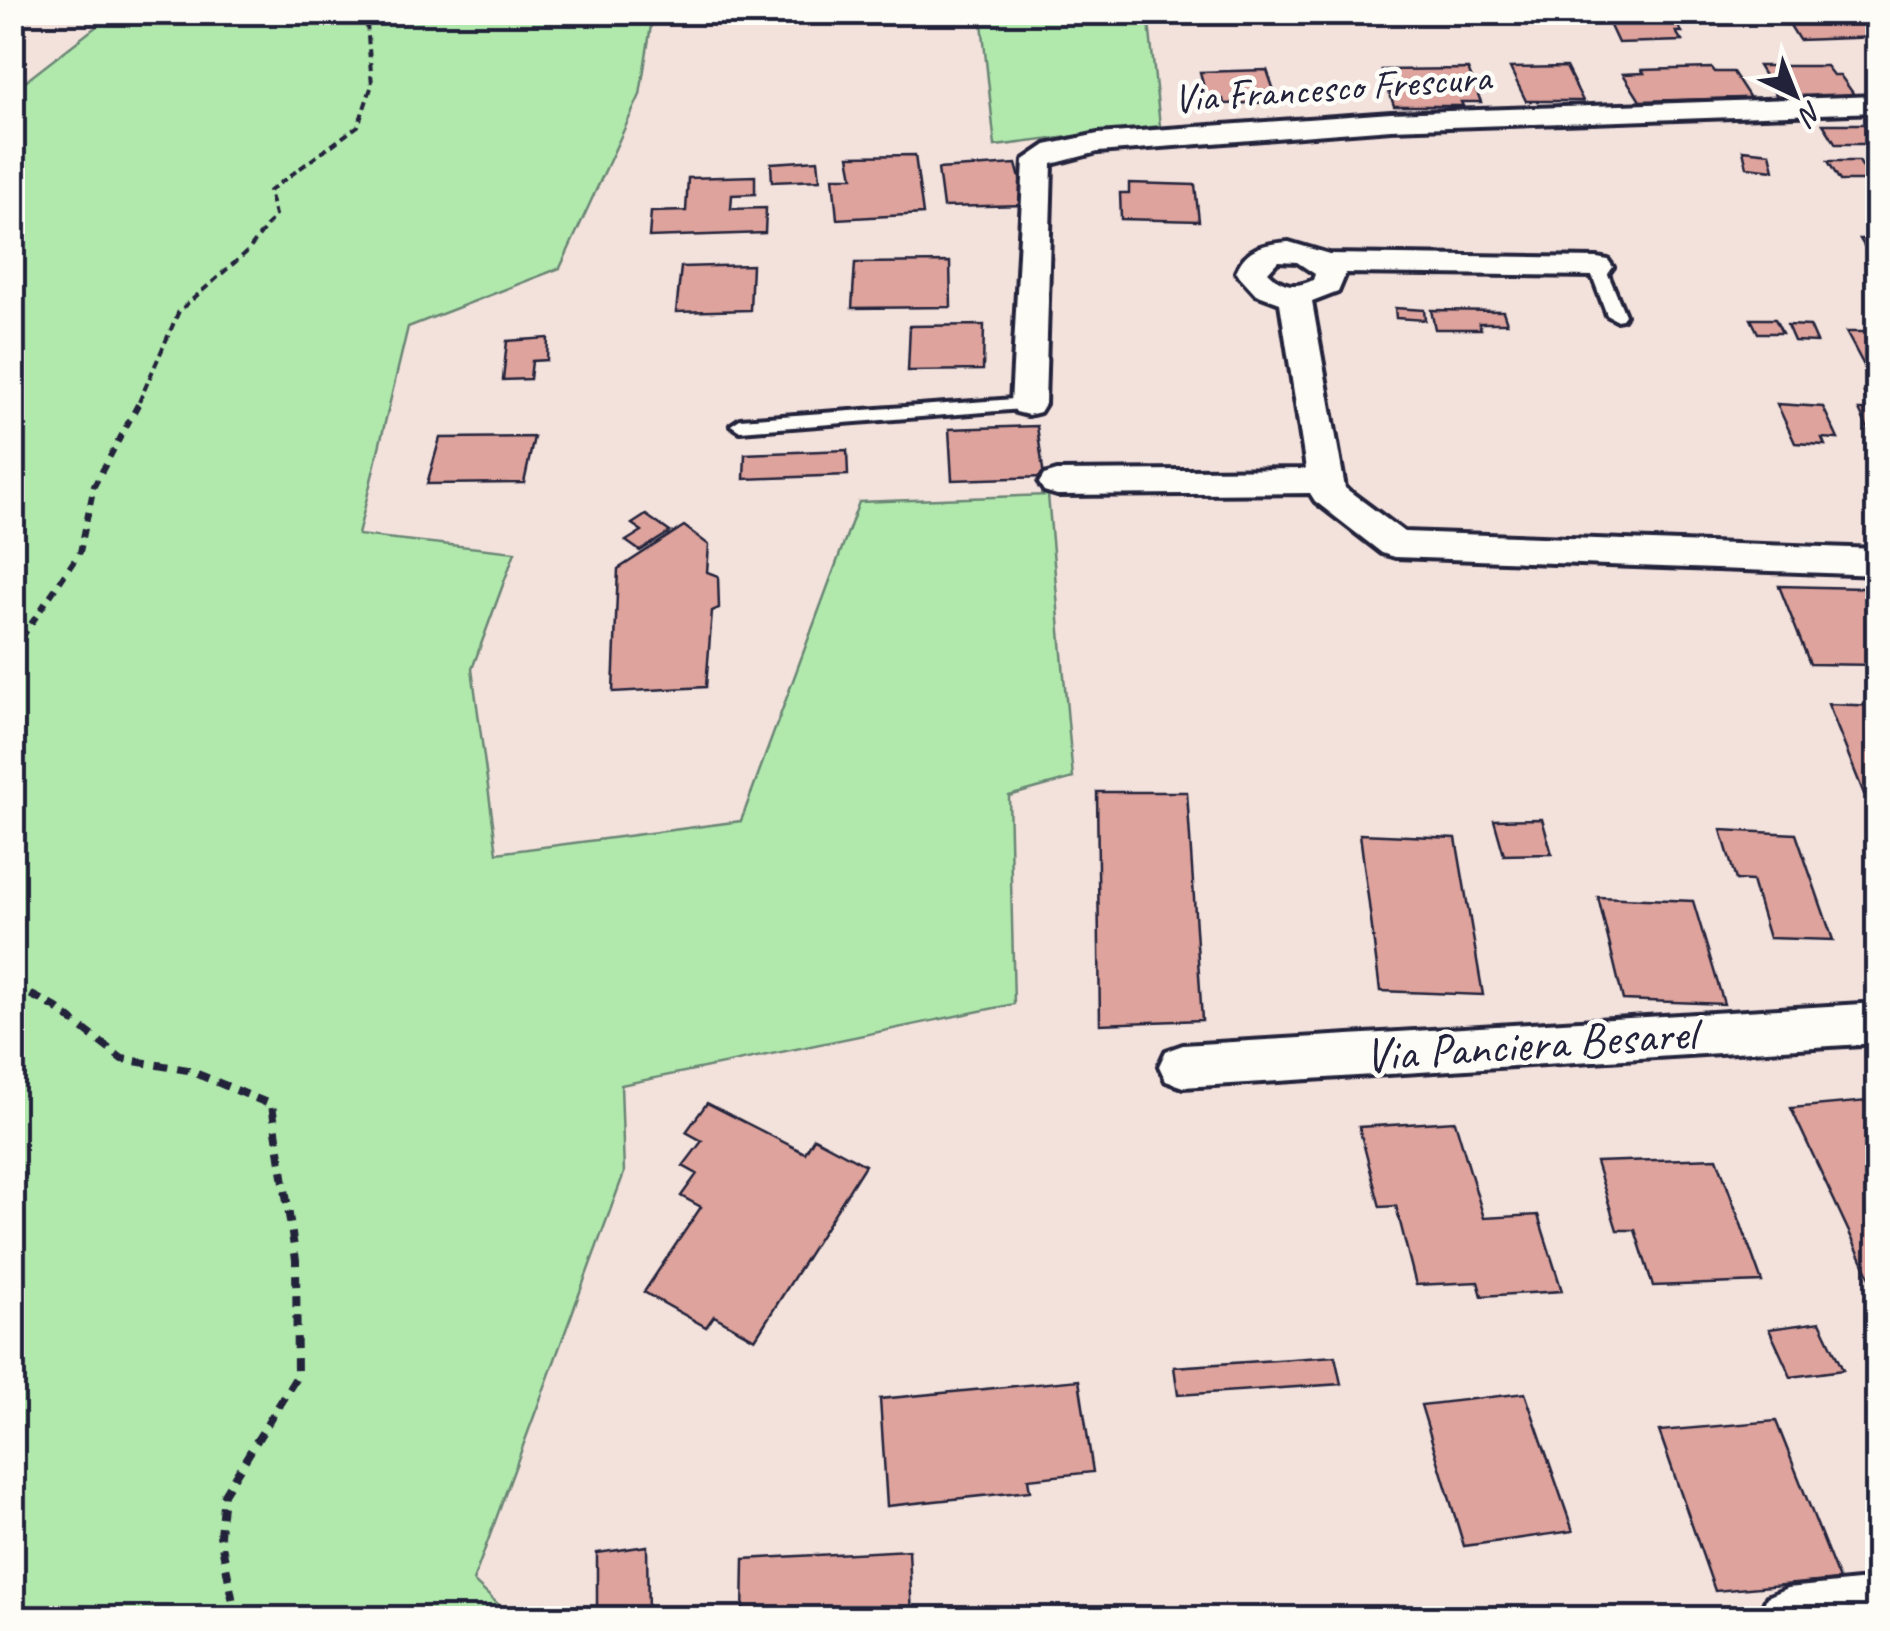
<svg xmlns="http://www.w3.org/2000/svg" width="1890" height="1631" font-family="Caveat,sans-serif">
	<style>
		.green { fill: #b1e9ad; stroke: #6a8674; stroke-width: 2.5 }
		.building { fill: #dda39c; stroke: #22223b; stroke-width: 2.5 }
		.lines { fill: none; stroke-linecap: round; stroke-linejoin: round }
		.service-casing { stroke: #22223b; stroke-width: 8 }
		.minor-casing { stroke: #22223b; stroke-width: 8 }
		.path-far2 { stroke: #22223b; stroke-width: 4; stroke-dasharray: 8 5; stroke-linecap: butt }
		.path-far1 { stroke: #22223b; stroke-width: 6; stroke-dasharray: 9 8; stroke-linecap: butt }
		.path { stroke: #22223b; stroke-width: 8; stroke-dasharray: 12 9; stroke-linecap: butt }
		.service { fill: #fdfcf7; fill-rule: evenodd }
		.minor { fill: #fdfcf7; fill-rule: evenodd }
		.labels { text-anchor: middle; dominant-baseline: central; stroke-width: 9; stroke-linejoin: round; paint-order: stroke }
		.far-street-label { font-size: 40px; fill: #22223b; stroke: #fdfcf7 }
		.street-label { font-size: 48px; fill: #22223b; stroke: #fdfcf7 }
	</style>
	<rect width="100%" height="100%" fill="#f3e1dc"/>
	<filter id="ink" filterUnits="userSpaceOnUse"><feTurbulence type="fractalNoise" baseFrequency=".01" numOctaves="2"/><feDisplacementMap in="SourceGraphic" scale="20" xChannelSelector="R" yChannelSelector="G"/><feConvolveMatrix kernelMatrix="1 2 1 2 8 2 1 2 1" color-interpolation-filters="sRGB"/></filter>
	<g filter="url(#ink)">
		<g class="green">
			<path d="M115 12 653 13 640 95 560 268 408 327 358 535 515 552 472 669 497 853 741 821 859 502 1048 495 1073 778 1009 796 1014 1004 621 1085 624 1173 473 1581 513 1618H13V91Z"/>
			<path d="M981 13H1148L1160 126 995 146Z"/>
		</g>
		<g class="building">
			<path d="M1669 12 1682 32H1676L1682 41 1618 43 1604 13Z"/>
			<path d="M1855 12 1864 25H1873L1878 37 1799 40 1783 14Z"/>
			<path d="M1758 66H1826L1833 75H1840L1855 96 1777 97Z"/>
			<path d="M1566 67 1583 101H1526L1510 68Z"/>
			<path d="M1712 68 1715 72H1733L1750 98 1640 101 1623 74 1644 73 1642 70Z"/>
			<path d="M1468 69 1481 102H1461L1463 106H1394L1382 70Z"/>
			<path d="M1267 70 1278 102 1224 104 1223 99 1207 100 1200 72Z"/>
			<path d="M1823 124H1878V144H1836Z"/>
			<path d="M1743 150 1770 153 1774 170 1747 167Z"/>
			<path d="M915 155 923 214 837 219 833 177H853L849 156Z"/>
			<path d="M818 160 820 180 772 182 771 163Z"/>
			<path d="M1828 161H1859L1871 181H1840Z"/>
			<path d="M1016 164 1027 205 943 207 938 169Z"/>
			<path d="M755 176V194L732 195 731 209 766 208 765 233 649 237 651 212 686 211 688 178Z"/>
			<path d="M1129 183 1195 185 1199 221 1121 219 1120 193H1129Z"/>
			<path d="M1860 239H1878V264H1875Z"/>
			<path d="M950 262 951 307 852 308 855 263Z"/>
			<path d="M752 265 750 310 676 312 681 267Z"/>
			<path d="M1395 308 1424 310 1425 320 1396 318Z"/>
			<path d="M1431 310 1503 311 1507 323H1479L1481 329H1435Z"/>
			<path d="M1751 319H1775L1782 333H1758Z"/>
			<path d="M984 325 983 370 908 371 910 326Z"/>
			<path d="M1787 325 1810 326 1817 342 1794 341Z"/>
			<path d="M1846 332H1878V373H1868Z"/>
			<path d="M548 338 547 360 532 361 530 379 503 380 507 341Z"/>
			<path d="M1864 393H1878V441H1874L1859 410H1873Z"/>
			<path d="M1777 404 1823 407 1838 439 1822 438 1825 445 1795 443Z"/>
			<path d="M1037 426 1044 477 952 480 949 429Z"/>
			<path d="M534 437 524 483 427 484 440 438Z"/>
			<path d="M847 450 848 475 744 479 745 454Z"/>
			<path d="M646 515 670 532 640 551 626 541 642 531 632 524Z"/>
			<path d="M684 526 709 545 707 572 718 576 719 608 712 611 706 687 613 692 618 569Z"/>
			<path d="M1779 586 1863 588 1878 621V665L1810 664Z"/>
			<path d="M1828 704 1878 706V794H1864Z"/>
			<path d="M1097 792H1187L1202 1020 1100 1024Z"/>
			<path d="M1542 819 1552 854 1504 855 1494 820Z"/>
			<path d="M1721 830 1796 834 1833 940 1769 938 1752 881 1736 880Z"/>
			<path d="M1360 834 1456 838 1483 995 1380 991Z"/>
			<path d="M1598 897 1693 901 1724 1004 1623 1000Z"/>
			<path d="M1878 1100V1292H1877L1791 1108Z"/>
			<path d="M707 1103 805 1153 814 1138 865 1165 755 1339 714 1316 706 1327 644 1292 701 1207 681 1196 697 1174 683 1166 702 1141 686 1132Z"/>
			<path d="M1455 1121 1484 1218 1538 1215 1562 1291 1482 1296 1478 1282 1416 1285 1396 1206 1380 1207 1359 1127Z"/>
			<path d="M1717 1158 1762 1282 1653 1286 1635 1230H1617L1596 1162Z"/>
			<path d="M1820 1322 1843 1370 1791 1377 1769 1329Z"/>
			<path d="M1335 1356 1341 1384 1178 1395 1174 1367Z"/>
			<path d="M1079 1380 1093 1472 1028 1479 1030 1491 887 1506 880 1399Z"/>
			<path d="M1525 1393 1573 1531 1464 1546 1421 1405Z"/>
			<path d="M1776 1421 1839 1580 1715 1591 1659 1431Z"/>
			<path d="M647 1546 648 1618H597V1553Z"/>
			<path d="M909 1550 912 1618H743L744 1559Z"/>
		</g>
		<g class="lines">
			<defs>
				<g id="service">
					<path d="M1597 262 1605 267 1625 315 1622 319 1616 320 1607 315 1589 267Z"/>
					<path d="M1028 398 1037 404 1034 408 740 431 731 425 740 419Z"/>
				</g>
				<g id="minor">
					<path d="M1878 96V112L1391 129 1098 152 1052 164 1045 404 1040 412 1028 415 1016 412 1011 404 1024 160 1046 145 1098 134 1391 113Z"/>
					<path d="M1289 242 1329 254 1597 258 1608 260 1613 267 1608 274 1597 276 1346 273 1338 292 1312 302 1345 488 1404 532 1878 549V575L1395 557 1382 553 1315 501 1310 493 1057 495 1044 491 1039 483 1044 475 1057 471 1306 469 1280 303 1256 294 1236 272C1246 247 1264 244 1289 242ZM1278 261 1297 262 1315 274 1313 280C1295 289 1282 286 1268 272Z"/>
					<path d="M1878 1003V1043L1183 1087 1166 1081 1159 1066 1166 1051 1183 1045Z"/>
					<path d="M1878 1579V1618H1758L1767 1597 1788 1588Z"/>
				</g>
			</defs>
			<use href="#service" class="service-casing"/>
			<use href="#minor" class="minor-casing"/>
			<path class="path-far2" d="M139 402 179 311 248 251 275 215 269 191 358 126 372 85 366 12"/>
			<path class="path-far1" d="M12 652 80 552 94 486 141 399"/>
			<path class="path" d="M12 985 55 1007 122 1059 188 1070 272 1105 296 1260 297 1376 224 1494 220 1535 236 1618"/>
			<use href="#service" class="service"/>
			<use href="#minor" class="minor"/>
		</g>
	</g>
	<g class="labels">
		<g class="far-street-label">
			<text transform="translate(1332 88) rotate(-4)">Via Francesco Frescura</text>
		</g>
		<g class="street-label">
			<text transform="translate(1530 1044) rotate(-4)">Via Panciera Besarel</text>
		</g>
	</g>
	<rect width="1890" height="1631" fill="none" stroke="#fdfcf7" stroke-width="50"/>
	<rect x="25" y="25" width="1840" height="1581" fill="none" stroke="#22223b" stroke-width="4" filter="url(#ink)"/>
	<g transform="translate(1795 95) rotate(137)" stroke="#fdfcf7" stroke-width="8" paint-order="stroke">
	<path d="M0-8L18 38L0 25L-18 38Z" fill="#22223b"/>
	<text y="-15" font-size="28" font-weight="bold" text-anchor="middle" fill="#22223b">N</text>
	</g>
</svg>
